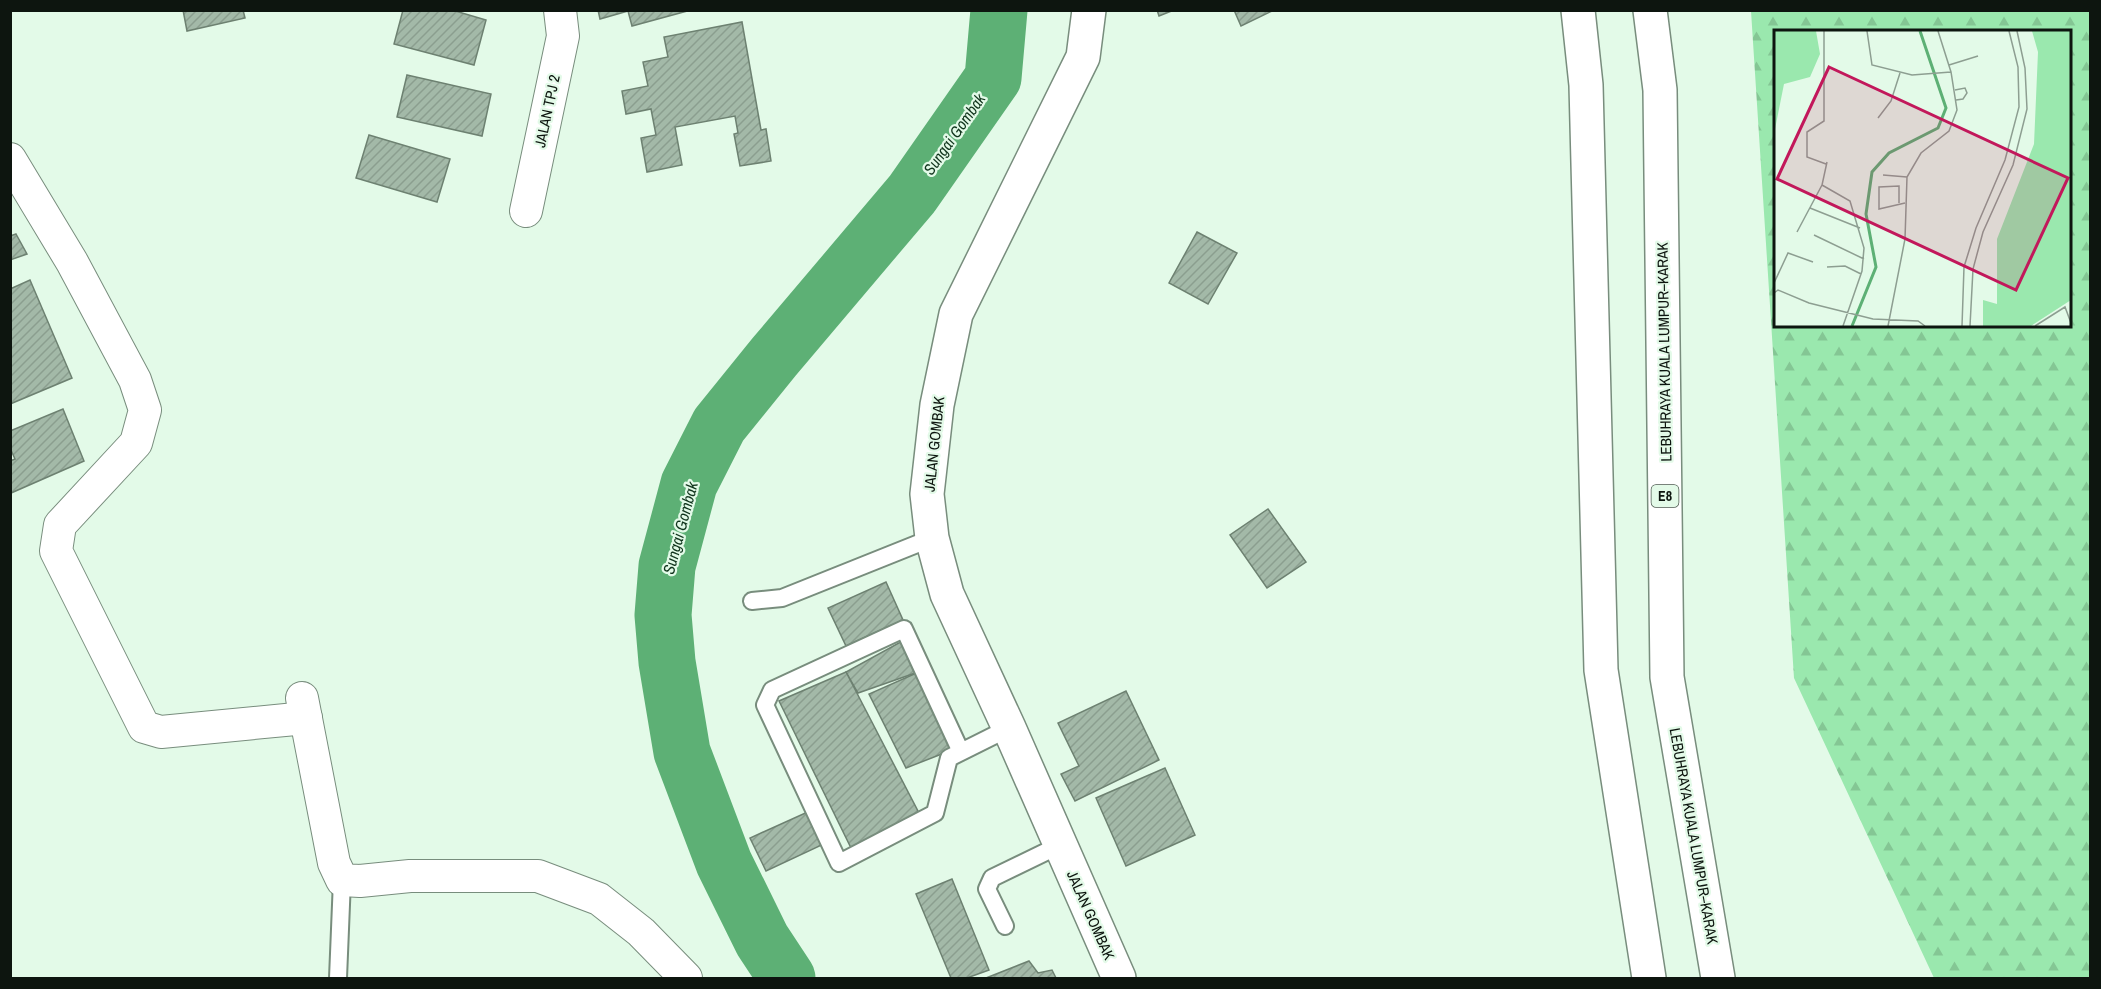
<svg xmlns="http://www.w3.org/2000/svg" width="2101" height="989" font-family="'Archivo Narrow',sans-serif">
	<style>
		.forest { fill: url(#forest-firs); fill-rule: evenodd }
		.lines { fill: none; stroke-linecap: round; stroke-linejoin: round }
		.river { stroke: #5db075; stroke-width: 57 }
		.building { fill: url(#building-hatch); stroke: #6d8171; stroke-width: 1.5 }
		.service-casing { stroke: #788d7d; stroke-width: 20 }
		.minor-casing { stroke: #788d7d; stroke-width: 34 }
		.secondary-casing { stroke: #788d7d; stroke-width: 36 }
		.motorway-casing { stroke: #788d7d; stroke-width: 36 }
		.service { stroke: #fff; stroke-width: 16 }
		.minor { stroke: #fff; stroke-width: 32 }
		.secondary { stroke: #fff; stroke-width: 33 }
		.motorway { stroke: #fff; stroke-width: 33 }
		.labels { text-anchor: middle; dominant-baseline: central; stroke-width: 4.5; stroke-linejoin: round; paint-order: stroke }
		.shield { fill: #e3fae8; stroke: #4d5a50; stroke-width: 1.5 }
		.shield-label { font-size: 14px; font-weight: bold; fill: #0d150f }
		.street-label { font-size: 15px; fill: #0d150f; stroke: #e3fae8 }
		.water-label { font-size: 16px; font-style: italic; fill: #10341c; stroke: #e3fae8 }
		.inset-river { fill: none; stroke: #5db075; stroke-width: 3 }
		.inset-road { fill: none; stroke: #8d9e91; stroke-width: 1.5 }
		.view { fill: #c2185b; fill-opacity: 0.15; stroke: #c2185b; stroke-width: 3 }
		.inset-edge { fill: none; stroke: #0d150f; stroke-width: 3 }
	</style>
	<defs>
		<pattern id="forest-firs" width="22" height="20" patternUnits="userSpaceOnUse" patternTransform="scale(1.5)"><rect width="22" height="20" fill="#9ae8ae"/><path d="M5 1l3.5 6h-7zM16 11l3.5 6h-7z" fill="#84c694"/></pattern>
		<pattern id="building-hatch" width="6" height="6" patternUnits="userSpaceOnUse" patternTransform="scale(1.5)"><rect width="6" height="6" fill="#a3b9a8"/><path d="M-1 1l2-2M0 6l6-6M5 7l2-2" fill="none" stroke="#8b9e8f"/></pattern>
	</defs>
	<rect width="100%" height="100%" fill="#e3fae8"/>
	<path class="forest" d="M1751 11H2090V978H1934L1794 678ZM1776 32H2070V326H1776Z"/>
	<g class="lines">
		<path class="river" d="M787 978 762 940 724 863 682 752 667 662 663 615 667 566 689 484 719 425 774 357 912 194 993 78 999 10"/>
	</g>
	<g class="building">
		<path d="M183 10H243L245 18 187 31Z"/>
		<path d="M403 10H452L486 20 474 65 394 44Z"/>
		<path d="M598 10H691L632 26 628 11 600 19Z"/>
		<path d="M1157 10H1174L1159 16Z"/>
		<path d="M1234 10H1274L1241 26Z"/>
		<path d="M742 22 761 130 766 129 771 161 740 166 734 134 738 133 735 116 675 127 682 165 647 172 641 138 656 135 651 109 626 114 622 91 648 86 643 62 668 57 664 37Z"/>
		<path d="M407 75 491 94 482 136 397 117Z"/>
		<path d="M369 135 450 159 437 202 356 178Z"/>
		<path d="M1197 232 1237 253 1208 304 1169 283Z"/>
		<path d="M16 234 27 254 10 260V236Z"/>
		<path d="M30 280 72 378 10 404V289Z"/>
		<path d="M63 409 84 461 11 493 10 461 15 459 10 448V431Z"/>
		<path d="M1268 509 1306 562 1267 588 1230 535Z"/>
		<path d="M886 582 903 620 846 646 828 608Z"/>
		<path d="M906 639 921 671 858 693 846 672Z"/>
		<path d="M921 671 957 748 906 768 869 694Z"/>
		<path d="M846 672 920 815 852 850 779 701Z"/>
		<path d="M1126 691 1159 760 1075 801 1061 774 1079 766 1058 723Z"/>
		<path d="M1165 768 1195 835 1126 866 1096 798Z"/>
		<path d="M812 810 826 843 766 871 750 838Z"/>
		<path d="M952 879 989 970 967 978H951L916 894Z"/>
		<path d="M1029 961 1038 973 1052 970 1056 978H986Z"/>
	</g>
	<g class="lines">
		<defs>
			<g id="service">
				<path d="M752 601 782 598 932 538"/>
				<path d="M961 752 904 629 772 690 765 705 839 863 935 813 949 758 1009 728"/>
				<path d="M1005 926 987 889 992 878 1060 845"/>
				<path d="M338 978 342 880"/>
			</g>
			<g id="minor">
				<path d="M10 159 72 262 135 380 145 410 136 443 60 525 56 551 144 727 161 732 306 718"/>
				<path d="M526 211 563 36 560 10"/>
				<path d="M302 698 334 863 342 880 360 881 410 876H538L599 899 641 932 686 978"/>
			</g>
			<path id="secondary" d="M1089 10 1083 57 956 314 937 405 927 494 932 538 947 594 1009 728 1119 978"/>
			<g id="motorway">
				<path d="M1578 10 1586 85 1601 670 1649 978"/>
				<path d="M1650 10 1660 90 1667 677 1718 978"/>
			</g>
		</defs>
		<use href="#service" class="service-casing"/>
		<use href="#minor" class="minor-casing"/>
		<use href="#secondary" class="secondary-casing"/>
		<use href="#motorway" class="motorway-casing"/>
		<use href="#service" class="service"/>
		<use href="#minor" class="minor"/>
		<use href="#secondary" class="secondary"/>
		<use href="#motorway" class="motorway"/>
	</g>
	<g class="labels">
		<rect class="shield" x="1651.5" y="485" width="27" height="22" rx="4.5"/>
		<g class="shield-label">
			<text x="1665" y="496">E8</text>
		</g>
		<g class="street-label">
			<text transform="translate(547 111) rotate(-78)">JALAN TPJ 2</text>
			<text transform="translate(1664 352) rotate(-91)">LEBUHRAYA KUALA LUMPUR–KARAK</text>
			<text transform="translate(934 444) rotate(-84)">JALAN GOMBAK</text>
			<text transform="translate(1694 836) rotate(80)">LEBUHRAYA KUALA LUMPUR–KARAK</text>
			<text transform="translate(1091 915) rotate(66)">JALAN GOMBAK</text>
		</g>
		<g class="water-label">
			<text transform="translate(954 134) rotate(-55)">Sungai Gombak</text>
			<text transform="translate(680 528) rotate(-75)">Sungai Gombak</text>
		</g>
	</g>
	<g transform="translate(1774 30)">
		<rect width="297" height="297" fill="#e3fae8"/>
		<path d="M0 1H42L46 24 36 47 10 54 0 104ZM258 1H297V270L257 296H209V270L223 274V209L260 114 264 22Z" fill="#9ae8ae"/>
		<path class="inset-river" d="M78 296 102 237 92 184 98 142 115 123 164 98 172 78 146 1"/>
		<path class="inset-road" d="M50 1V91L33 102V127L52 134M93 1 98 35 138 45 177 42M175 35 204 26M181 60 191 58 193 63 189 69 182 70M104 88 117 71 126 43M53 132 48 155 76 171 90 218 88 241 69 296M109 145 133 147M125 173V156L105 157V179L131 173M36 178 86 198M23 202 48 155M40 205 90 229M53 237 71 236 87 244M0 253 14 223 39 232M0 263 4 260 35 273 99 289 144 291 151 296M114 296 131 209 133 147 147 123 175 101 183 80 177 42 164 1M188 296 190 237 202 198 231 130 245 77 244 37 235 1M196 296 199 239 209 202 239 135 253 79 251 38 243 1M261 296 291 277 297 293"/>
		<path class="view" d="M55 37 294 148 242 260 3 149Z"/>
		<rect width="297" height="297" class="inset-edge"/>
	</g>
	<rect width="2101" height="989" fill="none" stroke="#0d150f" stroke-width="24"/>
</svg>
